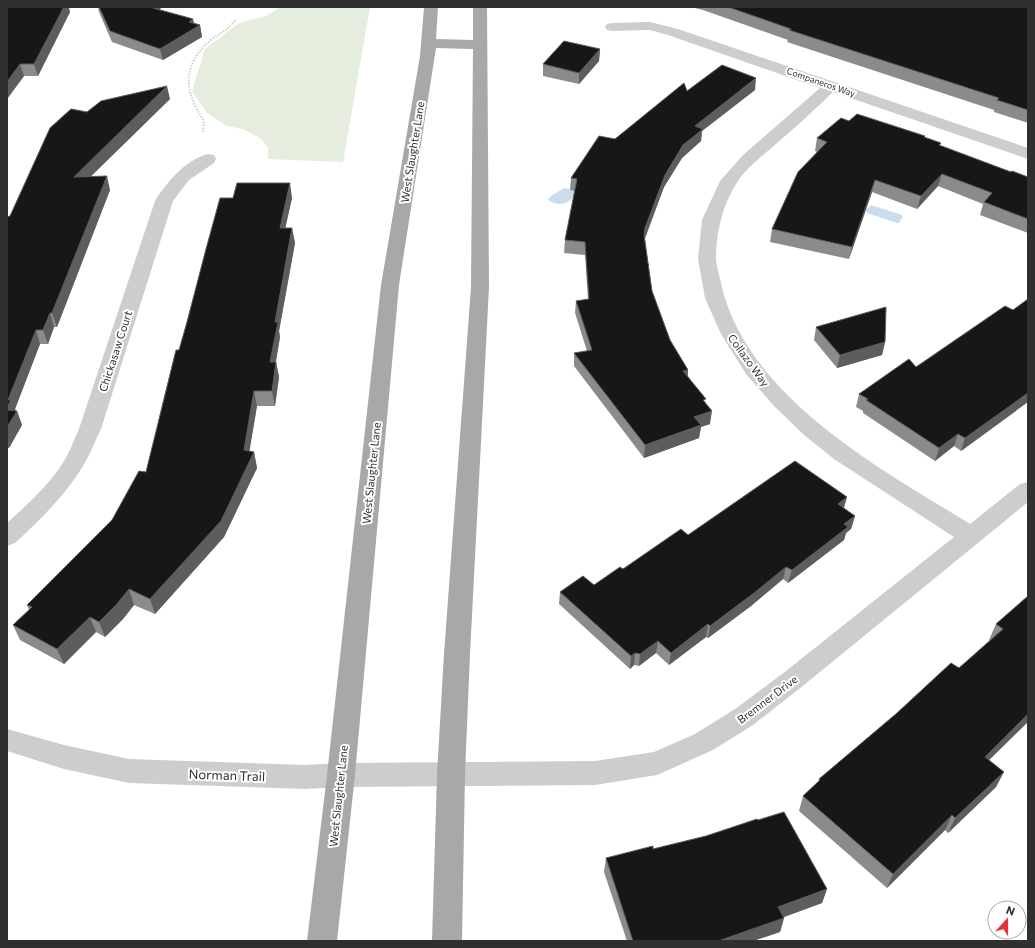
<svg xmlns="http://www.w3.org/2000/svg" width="1035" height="948" font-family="Commissioner,sans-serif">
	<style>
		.green { fill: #e5edde }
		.water { fill: #cbdded }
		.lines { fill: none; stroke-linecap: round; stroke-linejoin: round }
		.path { stroke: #cdcdcd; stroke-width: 2; stroke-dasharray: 1.5 1.5; stroke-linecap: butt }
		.minor { fill: #cdcdcd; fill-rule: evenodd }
		.major { fill: #a8a8a8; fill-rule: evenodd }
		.wall { fill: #8b8b8b }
		.shaded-wall { fill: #5d5d5d }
		.building { fill: #171717; stroke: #5d5d5d }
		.labels { text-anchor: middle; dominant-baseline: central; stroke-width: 4; stroke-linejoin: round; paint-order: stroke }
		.far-street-label { font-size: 9px; fill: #303030; stroke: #fff }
		.street-label { font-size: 11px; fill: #303030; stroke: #fff }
		.near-street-label { font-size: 13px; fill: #303030; stroke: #fff }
	</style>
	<rect width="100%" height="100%" fill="#fff"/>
	<path class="green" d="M281 7H370L343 162 268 159V147L260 138 243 129 227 126 207 113 192 91 205 49 239 23 266 16Z"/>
	<g class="water">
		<path d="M564 188 578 190C573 202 560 209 548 200L551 196Z"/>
		<path d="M871 205 902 215 903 216 899 223H897L867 213 866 210Z"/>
	</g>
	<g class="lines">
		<path class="path" d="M203 132 204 121C183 90 182 64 212 39 221 33 230 28 236 19"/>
		<g class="minor">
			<path d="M650 22 678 29 1028 148V159L833 92C815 109 796 127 777 143 764 155 748 166 738 181 723 203 716 232 716 258 716 265 719 273 720 279 743 395 878 467 970 524L1020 484 1028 482V502L804 685 753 725 713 750 666 771 657 775 595 785 341 787 305 789 129 783 64 769 7 751V729L64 745 129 759 305 765 341 763 595 761 654 752 695 734 735 709 786 671 954 537 834 459 804 435 774 406 746 374 721 334 705 298 698 259 702 220 720 181 743 155 820 88 668 35 650 30 612 31 607 30 605 27 607 24 612 23Z"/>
			<path d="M208 154 214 155 216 159 214 163 189 180 173 201 101 429C96 438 93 448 88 457 70 491 43 517 15 543L7 546V523C29 503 54 481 68 454 72 446 75 437 79 429L155 201C167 182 185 160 208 154Z"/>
		</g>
		<path class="major" d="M424 7H438L436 39 473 40V7H487L489 287 470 654 465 774 462 941H432L437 774 444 654 471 287 473 49 436 48 399 285 355 775 337 941H307L327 775 381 285 420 56Z"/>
	</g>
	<g class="wall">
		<path d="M7 7 70 12 38 76H24L7 99Z"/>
		<path d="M98 7H161L160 10 193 19 194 23 200 25 202 37 163 60 112 42 99 12Z"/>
		<path d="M691 7H1028V123L994 112V110L787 42 788 40 703 10Z"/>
		<path d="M600 49 599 61 579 84 543 76V64Z"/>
		<path d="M755 90 702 131 701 141 682 158 664 187 645 239 652 291 670 340 688 370V376L706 403 710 424 701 427 699 438 644 458 574 366V353L587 351 575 313 576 301 588 299 585 255 564 253 565 240 575 191 570 190 571 178 615 139 687 91Z"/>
		<path d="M170 99 91 176 110 190 57 327H54L48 344H40L15 409 16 411H17L22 425 9 448H7V217L10 216 87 112Z"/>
		<path d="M849 121 925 138 941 143 940 146 1011 172 1028 177V233L980 215 983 204 938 186 917 209 872 192 849 259 770 242 772 229 817 152 815 151 817 138Z"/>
		<path d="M292 198 285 228H292L295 243 279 331 280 337 276 362 279 377 275 406H257L249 451 254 452 257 468 224 537 155 614 134 605 123 619 105 637 96 632 64 664 20 640 13 625 29 610 27 605 112 520 146 472 179 350Z"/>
		<path d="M1013 310 1016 411 961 451 954 446 935 461 863 413V411L856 407 859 394 916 367Z"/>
		<path d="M816 327 885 342 882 355 837 368 814 340Z"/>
		<path d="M847 497 844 508 855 516 851 529 846 533 844 540 788 583 783 579 751 606 708 638 706 637 669 665 656 653 639 666 634 665 630 669 559 604 560 592 594 585 623 569 688 535Z"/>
		<path d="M1028 596 989 760 996 787 948 833 945 830 887 888 799 811 803 796 818 782 819 779 959 668 990 641 989 640 996 624Z"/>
		<path d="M758 820 827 889 822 903 784 917V918L780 932 753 941H627L604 872 606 858 653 849 706 836Z"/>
	</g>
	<g class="shaded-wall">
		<path d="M64 7H69L70 12 38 76 34 64Z"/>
		<path d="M154 7H161L156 19 153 8Z"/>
		<path d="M193 19 195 28 200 25 202 37 163 60 160 49 189 22Z"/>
		<path d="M600 49 599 61 579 84V73Z"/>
		<path d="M20 64 24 76 7 99V82Z"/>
		<path d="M756 78 755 90 702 131 701 141 682 158 664 187 644 240 643 248 645 228 665 175 695 126Z"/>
		<path d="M167 86 170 99 77 190 74 177Z"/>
		<path d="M942 174 938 186 917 209 921 196Z"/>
		<path d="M107 176 110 190 57 327 52 313Z"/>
		<path d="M875 180 872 192 849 259 852 247Z"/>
		<path d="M290 183 292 198 282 243 280 228Z"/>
		<path d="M292 228 295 243 279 331 280 337 273 377 270 362 275 322Z"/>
		<path d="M50 313 54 327 48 344 43 330Z"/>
		<path d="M36 330 40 344 15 409 16 412 17 411 22 425 9 448 7 444V407L8 400Z"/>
		<path d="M885 342 882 355 837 368 840 355Z"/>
		<path d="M276 362 279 377 275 406 272 391Z"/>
		<path d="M688 370 687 383 683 371Z"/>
		<path d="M254 391 257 406 247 466 254 452 257 468 224 537 155 614 150 599 244 450Z"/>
		<path d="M1028 393V402L961 451 965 438Z"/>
		<path d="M712 411 710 424 701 427 699 438 644 458 645 445 694 417Z"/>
		<path d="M958 434 954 446 935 461 939 448Z"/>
		<path d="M847 497 843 510 838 504Z"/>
		<path d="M855 516 851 529 846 533 844 540 788 583 792 570 844 524Z"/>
		<path d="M786 567 783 579 751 606 708 638 710 626Z"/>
		<path d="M129 589 134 605 123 619 105 637 99 622Z"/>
		<path d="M90 617 96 632 64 664 57 649Z"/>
		<path d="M708 624 706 637 669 665 671 653Z"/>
		<path d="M658 641 656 653 639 666 640 654Z"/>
		<path d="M635 653 634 665 630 669 631 656Z"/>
		<path d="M1028 714V722L977 772 985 757Z"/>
		<path d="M1004 772 996 787 948 833 955 818Z"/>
		<path d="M952 815 945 830 887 888 893 874Z"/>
		<path d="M827 889 822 903 773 921 778 907Z"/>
		<path d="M784 918 780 932 753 941H720L721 940Z"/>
	</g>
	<g class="building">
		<path d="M7 7H64L34 64H20L7 82Z"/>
		<path d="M99 7H154L153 8 193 19 189 22 200 25 160 49 110 31Z"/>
		<path d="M728 7H1028V110L997 100 999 98 789 30 791 29Z"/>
		<path d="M564 41 600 49 579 73 543 64Z"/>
		<path d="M722 65 756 78 695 126 703 129 683 145 665 175 645 228 644 235 652 291 670 340 688 370 683 371 706 399 703 400 712 411 694 417 701 425 645 445 574 353 592 350 576 301 589 299 585 242 565 240 577 179 571 178 599 136 615 139 684 83 687 91Z"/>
		<path d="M167 86 74 177 107 176 52 313H50L43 330H36L8 400H11L7 407V217L10 216 50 128 71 109 87 112 101 101Z"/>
		<path d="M857 114 925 136 924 137 941 143 939 145 1011 172 1012 171 1028 177V219L984 202 992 193 942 174 921 196 875 180 852 247 772 229 798 172 827 142 817 138 841 118 849 121Z"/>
		<path d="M237 183H290L280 228H292L275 322H278L270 362H276L272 391H254L244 450 254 452 221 521 150 599 129 589 117 604 99 622 90 617 57 649 13 625 32 607 27 605 112 520 139 471 146 472 176 350H179L187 322 206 249 220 198H233Z"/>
		<path d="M1028 299V393L965 438 958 434 939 448 866 400 868 399 859 394 909 359 916 367 1005 306 1013 310Z"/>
		<path d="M886 307 885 342 840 355 816 327Z"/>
		<path d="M7 410 17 411 7 427Z"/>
		<path d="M795 461 847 497 838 504 855 516 844 524 848 527 792 570 786 567 754 593 710 626 708 624 671 653 658 641 640 654 635 653 631 656 560 592 583 576 594 585 620 567 623 569 681 529 688 535Z"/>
		<path d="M1028 596V714L985 757 1004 772 955 818 952 815 893 874 803 796 820 780 819 779 897 713 951 663 959 668 1003 629 996 624Z"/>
		<path d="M784 812 827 889 778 907 784 918 721 940V941H633L606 858 653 846V849L706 836 757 819 758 820Z"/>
	</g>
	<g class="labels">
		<g class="far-street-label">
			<text transform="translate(821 82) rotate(19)">Companeros Way</text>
		</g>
		<g class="street-label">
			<text transform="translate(412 152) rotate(-81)">West Slaughter Lane</text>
			<text transform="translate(115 351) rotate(-72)">Chickasaw Court</text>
			<text transform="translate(749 360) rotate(54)">Collazo Way</text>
			<text transform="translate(371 473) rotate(-84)">West Slaughter Lane</text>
			<text transform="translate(767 699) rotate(-37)">Bremner Drive</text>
			<text transform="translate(338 796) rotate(-84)">West Slaughter Lane</text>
		</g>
		<g class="near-street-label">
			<text transform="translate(227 775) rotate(2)">Norman Trail</text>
		</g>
	</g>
	<rect width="1035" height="948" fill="none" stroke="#303030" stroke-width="16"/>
	<g transform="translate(1007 920) rotate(21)"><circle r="19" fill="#ffffff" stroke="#acacac"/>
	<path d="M0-3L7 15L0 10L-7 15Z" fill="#e63436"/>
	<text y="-6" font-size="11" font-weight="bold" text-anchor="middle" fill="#303030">N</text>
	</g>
</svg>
